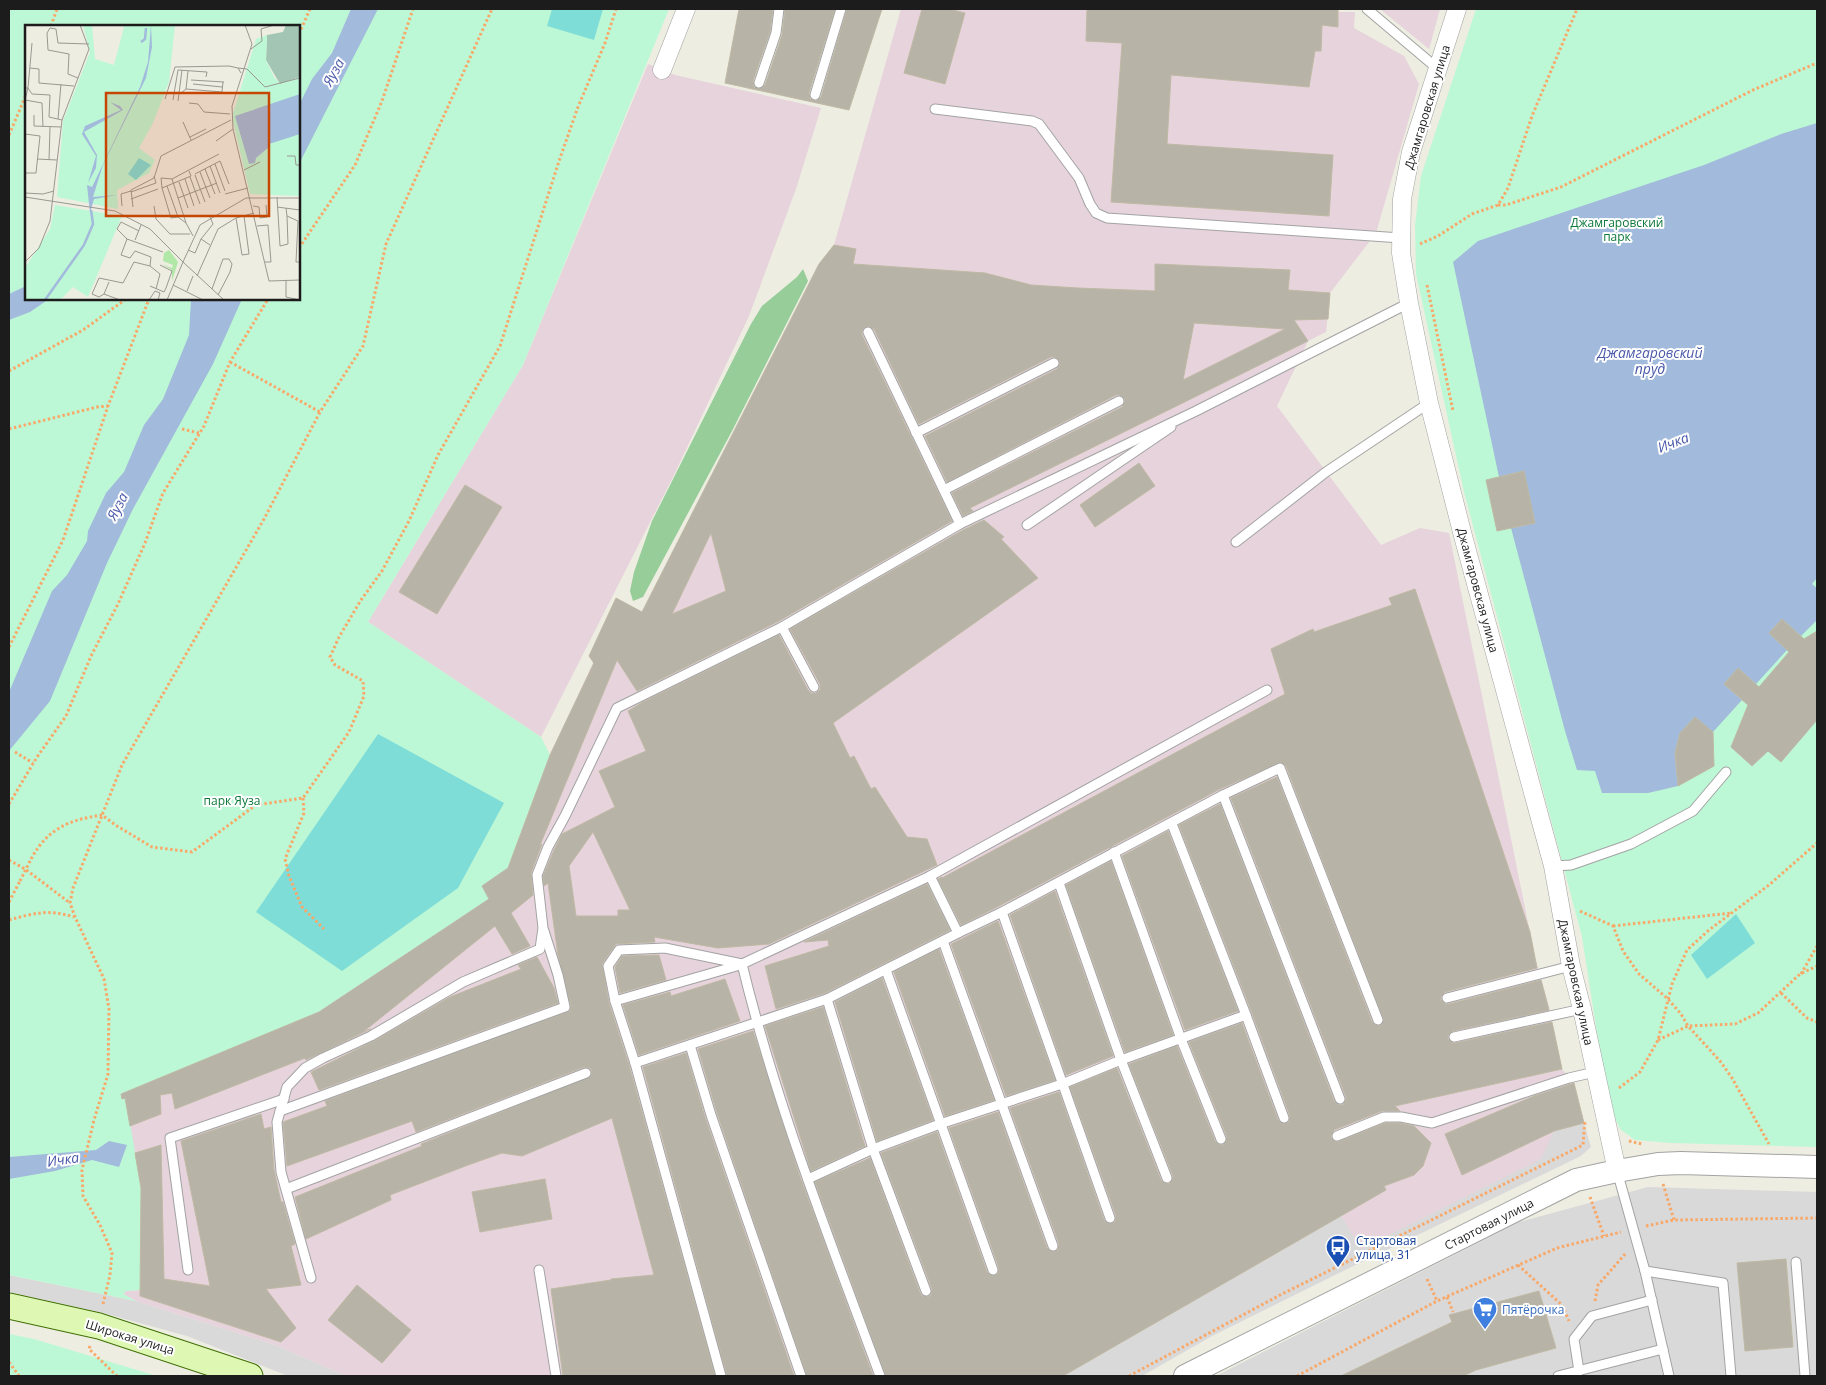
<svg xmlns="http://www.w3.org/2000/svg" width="1826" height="1385" font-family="'Open Sans',sans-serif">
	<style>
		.residential { fill: #dad9d9 }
		.industrial { fill: #e6d3dc }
		.forest { fill: #96cd99 }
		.park { fill: #bdf8d6; fill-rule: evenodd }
		.pitch { fill: #7fddd8 }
		.water { fill: #a2badb }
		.building { fill: #b7b3a7; stroke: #bfb9a4; fill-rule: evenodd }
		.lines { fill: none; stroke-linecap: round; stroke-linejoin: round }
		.service-casing { stroke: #a3a3a3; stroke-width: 11 }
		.minor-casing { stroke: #a3a3a3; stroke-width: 19 }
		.tertiary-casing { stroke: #a3a3a3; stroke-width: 24 }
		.secondary-casing { stroke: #407006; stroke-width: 27 }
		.path { stroke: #f8a868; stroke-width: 3; stroke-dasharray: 2.5 2.5; stroke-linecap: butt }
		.service { stroke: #fff; stroke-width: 9 }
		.minor { stroke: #fff; stroke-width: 18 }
		.tertiary { stroke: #fff; stroke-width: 22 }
		.secondary { stroke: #def8b4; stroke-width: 25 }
		.path-bridge { stroke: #f8a868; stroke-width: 3; stroke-dasharray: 2.5 2.5; stroke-linecap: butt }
		.labels { text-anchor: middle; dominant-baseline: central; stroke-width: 4; stroke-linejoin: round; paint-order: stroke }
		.street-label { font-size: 12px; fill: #1c1c1c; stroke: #fff }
		.park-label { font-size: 12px; fill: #0c783a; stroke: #fff }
		.transit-label { font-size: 12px; fill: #164399; stroke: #fff; text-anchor: start }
		.shop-label { font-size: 12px; fill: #366cbe; stroke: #fff; text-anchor: start }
		.water-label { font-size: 14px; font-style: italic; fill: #4a59aa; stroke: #fff }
		.inset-river { fill: none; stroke: #a2badb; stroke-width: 2.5 }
		.inset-road { fill: none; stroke: #999992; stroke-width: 1 }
		.view { fill: #c64502; fill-opacity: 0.15; stroke: #c64502; stroke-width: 2.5 }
		.inset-edge { fill: none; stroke: #1c1c1c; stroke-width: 2.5 }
	</style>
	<rect width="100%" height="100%" fill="#edede1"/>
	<g class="residential">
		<path d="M1584 1123 1591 1147 1581 1156 1335 1275 1214 1335 1142 1376H1063L1341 1215 1361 1248 1554 1131Z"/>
		<path d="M1648 1187 1817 1192V1376H1216L1519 1222Z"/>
		<path d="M9 1275 136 1301 275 1345 346 1376H288L187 1336 103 1313 9 1292Z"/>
	</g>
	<g class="industrial">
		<path d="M901 9H1338L1339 12H1355L1354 28 1404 56 1419 84 1376 233 1330 293 1326 332 1308 341 1277 406 1381 545 1420 528 1449 533 1535 957 1548 1003 1562 1069 1574 1083 1584 1123 1554 1131 1541 1159 1361 1249 1341 1215 1063 1376H346L275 1345 136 1301 123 1294 126 1291 140 1290 125 1093 550 755 593 663 589 656 616 598 643 613 819 264 834 245Z"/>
		<path d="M1380 9H1440L1429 49Z"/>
		<path d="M648 64 675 75 821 108 796 189 749 316 674 475 541 737 368 622 523 365Z"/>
	</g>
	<path class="forest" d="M803 269 808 281 732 431 643 597 633 601 630 591 634 572 652 521 751 324 762 306 797 277Z"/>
	<g class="park">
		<path d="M9 9H669L523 365 368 622 541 737 550 755 508 868 489 899 319 1012 125 1093 141 1188V1290L126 1291 123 1294 136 1301 9 1275ZM26 26H299V299H26Z"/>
		<path d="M1476 9H1817V1147L1671 1143 1635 1140 1620 1129 1608 1103 1582 937 1464 492 1416 274 1415 225 1421 176Z"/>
		<path d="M9 1334 34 1339 157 1376H9Z"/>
	</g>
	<g class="pitch">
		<path d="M552 9H603L594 40 547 26Z"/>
		<path d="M378 734 504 803 458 888 342 971 256 912Z"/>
		<path d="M1736 914 1755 943 1707 979 1691 955Z"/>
	</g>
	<g class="water">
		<path d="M351 9H378L299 164V105L312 79 332 53Z"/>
		<path d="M1817 123V578L1812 584 1817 588V620L1801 636 1782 619 1769 633 1787 650 1756 684 1738 668 1724 684 1742 700 1713 732 1695 717 1680 733 1675 753 1678 786 1648 793H1602L1595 771 1577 770 1565 731 1511 528 1535 523 1523 471 1499 477 1453 262 1478 241 1704 165 1781 134Z"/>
		<path d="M26 286V299H49L30 312 9 320V294Z"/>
		<path d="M191 299H242L213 364 133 509 107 563 50 701 9 751V692L52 591 67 575 87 541 88 531 106 493 124 472 144 425 163 399 189 335Z"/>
		<path d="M109 1141 127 1145 119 1167 92 1160 55 1171 9 1179V1157L96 1150Z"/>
	</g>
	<g class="building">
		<path d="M739 9H773L770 32 753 81 754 87 760 89 765 85 782 35 785 9H835L809 93 810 99 816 101 821 97 847 9H882L849 110 725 83Z"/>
		<path d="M922 9H949L965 13 945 84 904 73Z"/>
		<path d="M1087 9H1338V27L1322 25 1321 51H1315L1309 87 1171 75 1167 144 1333 155 1329 216 1111 202 1122 43 1086 41Z"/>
		<path d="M834 245 856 249 853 264 985 273 1031 285 1078 288 1155 291V264L1290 270 1288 290 1330 293 1328 319 1294 320 1308 341 970 508 973 511 963 516 952 493 1122 407 1125 402 1124 398 1120 395H1116L947 482 925 436 1057 369 1060 364 1059 360 1055 357H1051L919 424 874 329 869 326 865 327 862 331V335L952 521 779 621 637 691 617 660 540 845 542 844 531 873 533 895 511 913 530 946 512 954 495 926 363 1032 371 1029 368 1030 306 1060 305 1058 175 1109 172 1093 160 1095 161 1114 130 1126 125 1098 122 1099 121 1094 319 1012 489 899 482 886 508 868 550 755 594 663 589 656 616 598 642 612 819 264ZM1194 323 1285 329 1183 380ZM711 533 726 591 672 614Z"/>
		<path d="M1139 463 1155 486 1095 527 1080 505Z"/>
		<path d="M1524 471 1535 523 1497 531 1486 480Z"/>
		<path d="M465 485 502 507 437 614 399 592Z"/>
		<path d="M984 520 1004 537 1001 539 1038 578 833 723 850 758 854 756 871 789 875 787 907 837 927 839 937 865 769 944 718 948 654 937 655 942 616 944 602 964 609 1003 629 1065 715 1376H563L551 1289 611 1280V1279L654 1275 612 1118 522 1156 502 1153 468 1165 390 1195 391 1200 306 1239 295 1197 422 1146 421 1144 591 1076 592 1071 590 1068 584 1067 416 1132 412 1121 287 1166 283 1122 327 1106 325 1101 570 1011 571 1006 558 955 548 883 544 886 543 876 554 850 562 834 615 807 599 771 646 751 628 711 643 702 779 635 808 690 811 693H816L820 690V684L790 629 963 530ZM593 832 630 910H618V916H576L569 866Z"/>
		<path d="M1415 589 1530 932 1537 968 1445 992 1441 996V1000L1445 1004H1449L1541 980 1549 1010 1453 1031 1448 1035V1039L1452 1043H1455L1552 1022 1562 1069 1395 1106 1400 1111H1382L1334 1130 1331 1135V1138L1337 1142 1385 1123H1400L1414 1126 1431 1143 1423 1166 1414 1175 1384 1186 1386 1190 1063 1376H886L815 1182 870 1158 920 1293 922 1296 928 1297 931 1295 932 1289 881 1153 937 1132 987 1272 992 1276 998 1274 999 1268 949 1128 998 1112 1047 1248 1052 1252 1058 1250 1059 1244 1010 1108 1059 1092 1104 1220 1109 1224 1115 1222 1116 1216 1070 1087 1117 1068 1161 1180 1164 1183 1169 1184 1172 1181 1173 1176 1129 1064 1177 1046 1215 1141 1218 1144 1223 1145 1226 1142 1227 1137 1189 1042 1242 1023 1278 1120 1283 1124 1289 1122 1290 1116 1252 1013 1179 825 1220 804 1334 1101 1339 1105H1343L1346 1100V1097L1231 798 1277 777 1372 1022 1375 1025 1380 1026 1384 1020 1286 766 1281 762 1220 789 999 906 961 925 938 879 942 877V878L1285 694 1271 649 1313 629 1314 632 1392 605 1389 598Z"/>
		<path d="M1782 619 1804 639 1817 631V720L1781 762 1768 751 1752 766 1731 747 1748 705 1724 684 1738 668 1759 687 1789 652 1769 633Z"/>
		<path d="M1695 717 1713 732 1714 766 1678 786 1675 753 1680 733Z"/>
		<path d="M1168 831 1238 1011 1185 1030 1122 856Z"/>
		<path d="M1111 861 1173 1035 1125 1052 1066 885Z"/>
		<path d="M927 884 950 930 825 993 776 1009 765 966 829 946 828 940 804 942Z"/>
		<path d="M1055 891 1113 1056 1066 1075 1010 915Z"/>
		<path d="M998 921 1055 1080 1006 1096 951 944Z"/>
		<path d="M939 949 994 1100 945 1116 894 972Z"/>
		<path d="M659 955 666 980 620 993 615 967 622 956Z"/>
		<path d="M537 957 554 988 558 1003 319 1090 311 1072 374 1041 450 997 521 969 518 965Z"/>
		<path d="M882 978 933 1120 877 1141 835 1002Z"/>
		<path d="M725 979 740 1021 639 1055 623 1005 670 992 671 996Z"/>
		<path d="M823 1007 865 1146 811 1171 765 1026Z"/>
		<path d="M753 1031 799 1174 873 1376H807L717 1113 698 1049Z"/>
		<path d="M686 1053 705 1117 794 1376H727L643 1067Z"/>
		<path d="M1574 1083 1584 1123 1554 1131 1462 1175 1445 1134 1534 1096Z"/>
		<path d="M261 1114 264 1129 271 1127 274 1170 281 1202H283L295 1244 291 1246 301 1285 266 1289 296 1328 281 1342 140 1296 141 1188 135 1153 161 1145 164 1279 210 1286 181 1141Z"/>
		<path d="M545 1179 552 1219 480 1232 472 1192Z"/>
		<path d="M1786 1259 1793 1347 1745 1351 1737 1263Z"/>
		<path d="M357 1285 411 1330 382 1363 328 1320Z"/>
		<path d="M1539 1291 1556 1348 1476 1370 1463 1376H1341L1452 1322 1449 1315Z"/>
	</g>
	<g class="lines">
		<defs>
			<g id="service">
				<path d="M1367 9 1438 69"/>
				<path d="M759 83 776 33 779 9"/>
				<path d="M815 95 841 9"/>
				<path d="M935 109 1032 121 1039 124 1079 178 1090 204 1096 213 1107 218 1401 238"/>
				<path d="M868 332 960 524"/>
				<path d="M916 433 1054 363"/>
				<path d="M944 490 1119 401"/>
				<path d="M1027 525 1171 427"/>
				<path d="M1236 542 1326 472 1429 403"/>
				<path d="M782 627 814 687"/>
				<path d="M1223 795 1340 1099"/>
				<path d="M1172 824 1246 1015 1284 1118"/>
				<path d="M1114 852 1181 1039 1221 1139"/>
				<path d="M1553 866 1571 865 1631 844 1693 811 1726 772"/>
				<path d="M1059 883 1121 1060 1167 1178"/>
				<path d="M1002 912 1223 795 1280 768 1378 1020"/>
				<path d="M958 933 1002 912 1110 1218"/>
				<path d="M943 941 1053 1246"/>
				<path d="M886 970 993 1270"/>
				<path d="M1447 998 1571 966"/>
				<path d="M827 999 873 1149 926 1291"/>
				<path d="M615 1001 740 965"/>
				<path d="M1454 1037 1582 1009"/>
				<path d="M690 1045 711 1115 801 1376"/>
				<path d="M635 1063 615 1001 608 966 619 950 665 948 742 964"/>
				<path d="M280 1111 565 1007 558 975 544 931"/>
				<path d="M1337 1136 1384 1117H1401L1432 1123 1569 1078 1595 1072"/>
				<path d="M1617 1171 1645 1271 1669 1376"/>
				<path d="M808 1179 873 1149 940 1124 1062 1084 1121 1060 1246 1015"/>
				<path d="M286 1189 586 1073"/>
				<path d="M1796 1262 1805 1376"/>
				<path d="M188 1270 170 1138 284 1099"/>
				<path d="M539 1270 556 1376"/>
				<path d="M1645 1271 1723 1283 1731 1376"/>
				<path d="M311 1278 281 1172 277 1122 287 1087 305 1068 323 1058 371 1036 463 982 540 949 543 928 537 875 548 847 565 816 617 708 782 627 960 524 1196 411 1409 303"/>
				<path d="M1579 1371 1574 1339 1592 1316 1652 1300"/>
				<path d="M721 1376 635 1063 827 999 958 933 930 876"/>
				<path d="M880 1376C830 1240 776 1105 742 964L930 876 1267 690"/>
				<path d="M1558 1376 1663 1349"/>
			</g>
			<g id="minor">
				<path d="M1457 9 1411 152 1402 199 1401 253 1409 303 1429 403 1463 536 1553 866 1571 966 1582 1009 1617 1171"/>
				<path d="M662 70 686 9"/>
			</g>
			<path id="tertiary" d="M1185 1376 1576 1180 1617 1171 1658 1164 1681 1163 1817 1167"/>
			<path id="secondary" d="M9 1306 99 1326 250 1376"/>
		</defs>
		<use href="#service" class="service-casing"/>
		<use href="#minor" class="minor-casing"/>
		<use href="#tertiary" class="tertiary-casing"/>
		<use href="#secondary" class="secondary-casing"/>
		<g class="path">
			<path d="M51 26 57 9"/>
			<path d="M299 34 310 9"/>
			<path d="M9 135 26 95"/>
			<path d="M1498 205H1506L1561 187 1753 90 1817 63"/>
			<path d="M1420 244 1438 236 1472 214 1498 205 1508 188 1532 116 1577 9"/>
			<path d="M299 248 355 165 382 101 413 9"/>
			<path d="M1427 285 1453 411"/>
			<path d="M230 362 320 412"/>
			<path d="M9 371 83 330 126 299"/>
			<path d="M9 429 97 407 108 406"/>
			<path d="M182 429 199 433"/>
			<path d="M9 647 63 540 108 406 149 299"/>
			<path d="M15 752 33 763"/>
			<path d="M303 798 304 813 285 859 289 876 302 907 324 929"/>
			<path d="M9 804 37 757 66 716 91 656 118 604 145 543 163 493 204 426 230 362 268 299"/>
			<path d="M31 859C48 828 69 820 102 815L117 826 152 847 192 852 256 805 303 798 349 732 364 696 363 681 335 665 330 657 339 637 361 600 382 571 409 521 438 455 500 346 559 161 578 107 605 43 616 9"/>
			<path d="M9 860 25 869 70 903"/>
			<path d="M9 902 20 881"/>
			<path d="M1580 911 1613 926 1623 951 1639 974 1668 999 1681 1014 1688 1026 1720 1061 1732 1078 1769 1144"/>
			<path d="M9 920C35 913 48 909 74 917"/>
			<path d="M1613 926 1731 913"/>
			<path d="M1801 974 1817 946"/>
			<path d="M1781 993 1807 1018 1817 1022"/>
			<path d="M1658 1040 1688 1026 1735 1024 1758 1013 1800 974 1817 966"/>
			<path d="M1619 1088 1640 1072 1658 1040 1672 984 1687 950 1709 930 1769 885 1817 843"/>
			<path d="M1629 1141 1642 1144"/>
			<path d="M1663 1184 1674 1220"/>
			<path d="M1590 1197 1604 1236"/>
			<path d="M1646 1226 1674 1220 1817 1218"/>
			<path d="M1518 1265 1562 1305 1569 1321"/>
			<path d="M1427 1279 1437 1301"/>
			<path d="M1447 1297 1453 1312"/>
			<path d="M1595 1301 1598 1285 1626 1253"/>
			<path d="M103 1304 110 1275 112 1253 100 1225 83 1196 82 1170 94 1120 108 1074 109 1009 104 979 75 917 70 903 73 888 122 765 264 519 320 412 363 346 386 244 492 9"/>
			<path d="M90 1346 89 1349 117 1376"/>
			<path d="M9 1362 19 1376"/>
			<path d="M1129 1376 1282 1294 1583 1145 1585 1120"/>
			<path d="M1297 1376 1437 1301 1557 1248 1621 1232"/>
		</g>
		<use href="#service" class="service"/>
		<use href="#minor" class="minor"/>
		<use href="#tertiary" class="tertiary"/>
		<use href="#secondary" class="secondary"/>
		<path class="path-bridge" d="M20 881 31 859"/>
	</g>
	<defs>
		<symbol id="bus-pin" viewBox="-11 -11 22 30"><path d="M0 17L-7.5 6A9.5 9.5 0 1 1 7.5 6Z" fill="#1a4fb4" stroke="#fff"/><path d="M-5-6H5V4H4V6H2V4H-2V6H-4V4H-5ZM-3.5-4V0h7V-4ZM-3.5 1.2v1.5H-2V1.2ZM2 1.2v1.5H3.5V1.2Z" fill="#fff"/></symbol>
		<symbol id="supermarket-pin" viewBox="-11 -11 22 30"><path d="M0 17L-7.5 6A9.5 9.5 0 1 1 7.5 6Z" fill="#3f7fe0" stroke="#fff"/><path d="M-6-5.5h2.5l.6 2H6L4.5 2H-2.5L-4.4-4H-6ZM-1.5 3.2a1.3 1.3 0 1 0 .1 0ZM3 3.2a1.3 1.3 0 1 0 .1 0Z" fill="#fff"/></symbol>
	</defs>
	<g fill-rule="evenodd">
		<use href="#bus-pin" x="1324" y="1233" width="28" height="38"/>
		<use href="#supermarket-pin" x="1471" y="1295" width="28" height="38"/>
	</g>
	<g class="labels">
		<g class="street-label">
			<text transform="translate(1427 107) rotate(-73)">Джамгаровская улица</text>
			<text transform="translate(1478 590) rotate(75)">Джамгаровская улица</text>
			<text transform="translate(1576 982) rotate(78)">Джамгаровская улица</text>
			<text transform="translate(1489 1224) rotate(-27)">Стартовая улица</text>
			<text transform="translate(130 1337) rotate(17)">Широкая улица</text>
		</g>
		<g class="park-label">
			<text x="1617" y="222">Джамгаровский<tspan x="1617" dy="14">парк</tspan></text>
			<text x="232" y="800">парк Яуза</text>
		</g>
		<g class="transit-label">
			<text x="1356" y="1240">Стартовая<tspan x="1356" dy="14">улица, 31</tspan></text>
		</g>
		<g class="shop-label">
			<text x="1502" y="1309">Пятёрочка</text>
		</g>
		<g class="water-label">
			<text transform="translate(333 72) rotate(-61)">Яуза</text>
			<text x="1650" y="352">Джамгаровский<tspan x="1650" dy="16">пруд</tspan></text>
			<text transform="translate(1673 442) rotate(-21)">Ичка</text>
			<text transform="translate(117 506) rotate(-62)">Яуза</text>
			<text transform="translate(63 1159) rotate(-8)">Ичка</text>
		</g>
	</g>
	<g transform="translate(25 25)">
		<rect width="275" height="275" fill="#edede1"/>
		<path d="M144 225 153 237 147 256V245L137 239 147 243 148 240 138 236 139 228Z" fill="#b1e8a7"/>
		<path d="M261 0H275V52L255 59 241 35 242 10 258 7Z" fill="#a3c6b4"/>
		<path d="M58 0H67L70 34 89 40 99 2 95 0H150L144 57 127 100 114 123 130 135 124 148 92 165 93 184 32 172 38 96 65 27ZM242 10 241 35 249 52 255 59 275 52V171L225 169 207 92 231 14ZM30 180 97 191 63 272 48 262 35 275H0V243L25 204Z" fill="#bdf8d6"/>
		<path d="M114 133 126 140 111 155 103 149Z" fill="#7fddd8"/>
		<path d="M126 0 127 22 121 53 78 140 68 172 92 170 69 174 65 188 62 160 67 162 115 62 123 37ZM275 69V109L244 119V122L231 133 230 138 224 139 210 91ZM85 77 95 81 98 85 59 107 72 130 71 143 63 158 71 131 57 109 60 101 96 85Z" fill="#a2badb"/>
		<path class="inset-river" d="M116 17 120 14 121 3M20 275 59 220 68 199 66 185"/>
		<path class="inset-road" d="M220 0 227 19 207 81 208 104 244 256 275 255M7 18 3 63 7 69 25 70 24 92 37 95M226 24 237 16 236 4 249 0M5 43 14 44V58L49 61M213 43 222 44 240 62 275 53M53 53 43 49 44 29 23 25 22 8 25 3 31 4 33 18 64 19M166 55 199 57M168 59 197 62M0 63H3L0 75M161 64 163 46M156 68 161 64 197 67 198 57M140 74 150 42 204 41 213 43 216 48M0 75 17 78 18 102M148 75 153 45 182 47 181 52M153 76 157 45M164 78 173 79 179 87 205 89M9 90V101L36 102M33 94 36 59M158 97 166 115M0 109 15 111 11 148H0M165 112 181 104M191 116 208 104M262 131H270L271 140H275M12 134 32 135M24 135 25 102M190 139 200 166M185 141 195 168M180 144 190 169M219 145 235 137M175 147 185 173M170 149 195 136 204 159M170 150 180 177M165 152 175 179M160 154 169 181M154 157 163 183M142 161 153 192 161 198M137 163 136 153 147 154M106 167 131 158 129 151M0 168 18 169 29 166M200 169 223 163M0 172 90 186 125 204 158 237 142 275M252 172 255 221 263 219 262 191M153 173 192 158M106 174 133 164M97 181 96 169 106 166M129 181 131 194 145 209H165M228 181 234 182 235 193 242 192 241 180M108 182 106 165 129 153 136 131 206 95M252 182 275 185M261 183 262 191 273 196 271 237H275M153 192 146 193 137 163 166 151 164 146M185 192 188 199 176 214 185 220M211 193 217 230 224 229 219 191M232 201 243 200 246 237H240M114 206 96 197 92 204 102 214 138 227M168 211 161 198 147 154 194 129M102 214 96 230 105 233 110 226 126 232 125 241 135 249 131 264M110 215 116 200M163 225 170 228 176 214M0 237 14 223 25 196 37 95 64 24 55 0M172 251 193 204 211 193 229 188M261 255V272L275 275M84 257 79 269 95 275M148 260 178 275M125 261 139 267 141 263 147 246 135 240M187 264 198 234H204L207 239 205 247 193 270M162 266 168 251M79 269 74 272 67 269 74 253 98 258 109 237 125 241M124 275 130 266 135 268 133 275M199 275 158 237 175 200 221 173H275"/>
		<path class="view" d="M81 68H244V191H81Z"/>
		<rect width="275" height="275" class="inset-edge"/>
	</g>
	<rect width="1826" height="1385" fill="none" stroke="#1c1c1c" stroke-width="20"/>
</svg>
